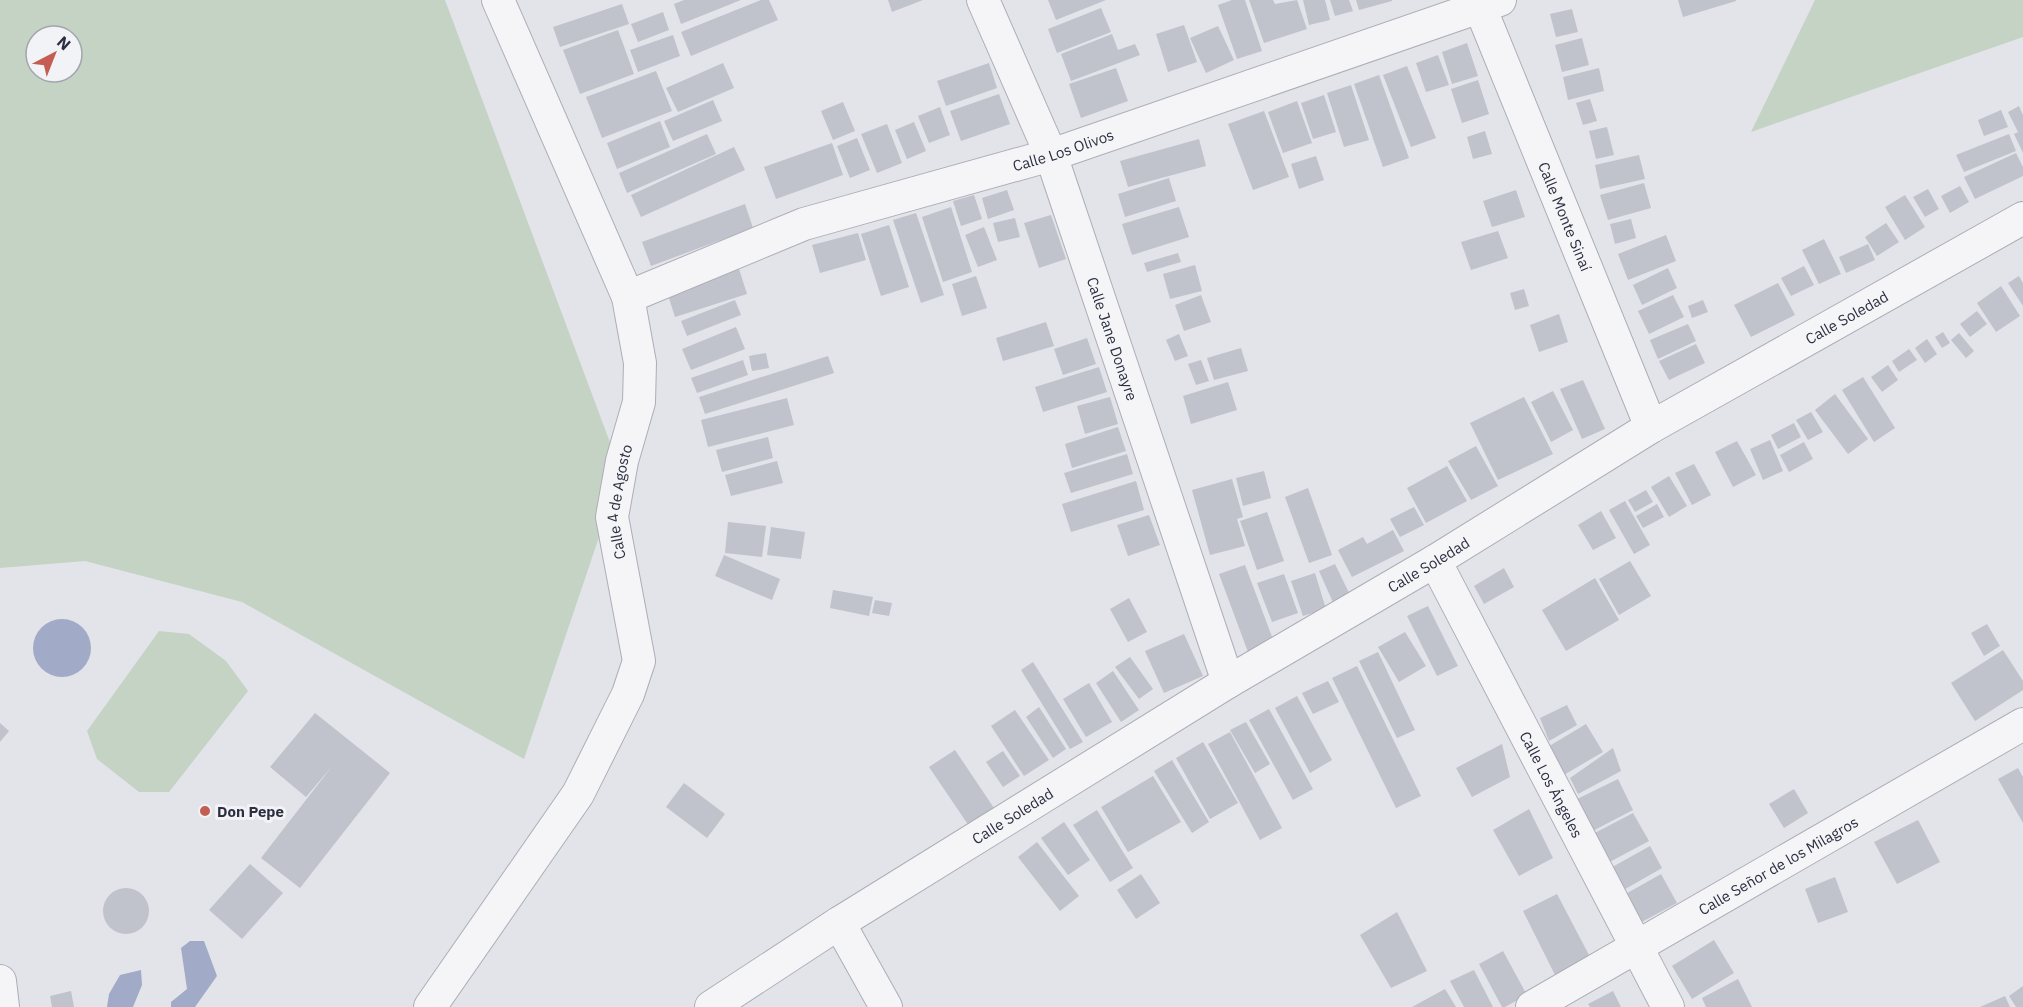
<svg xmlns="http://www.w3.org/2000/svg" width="2023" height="1007" font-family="'IBM Plex Sans',sans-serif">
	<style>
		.green { fill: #c5d3c4; fill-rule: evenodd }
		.water { fill: #a1aac6 }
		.building { fill: #c0c2cc }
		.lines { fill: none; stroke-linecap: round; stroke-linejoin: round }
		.minor-casing { stroke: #acaeb7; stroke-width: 34 }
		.minor { stroke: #f5f5f8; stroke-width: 32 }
		.poi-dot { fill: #c45d53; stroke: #f2f3f7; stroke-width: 2 }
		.labels { text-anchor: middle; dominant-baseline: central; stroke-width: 6; stroke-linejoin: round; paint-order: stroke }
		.street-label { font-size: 15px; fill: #2c2f40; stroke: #f2f3f7 }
		.poi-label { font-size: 15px; font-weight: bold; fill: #2c2f40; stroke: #f2f3f7; text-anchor: start }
	</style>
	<rect width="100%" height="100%" fill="#e3e4ea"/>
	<g class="green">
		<path d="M0 0H445L621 472 524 759 242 602 85 561 0 568ZM36 36H72V72H36Z"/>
		<path d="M1815 0H2023V37L1751 132Z"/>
		<path d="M159 631 189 634 226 661 248 691 169 792H139L97 759 87 731Z"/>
	</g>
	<g class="water">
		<circle cx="62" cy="648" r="29"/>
		<path d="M190 941H204L217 976 195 1007H171V1002L187 989 181 948Z"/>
		<path d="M141 970 142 985 133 1007H107L109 994 120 975Z"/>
	</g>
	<g class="building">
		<path d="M684 0H741L681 24 674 4Z"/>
		<path d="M761 0H769L778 20 691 56 681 32Z"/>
		<path d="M888 0H923L892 12Z"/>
		<path d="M1048 0H1106L1056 20Z"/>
		<path d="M1232 0H1245L1262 51 1237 59 1218 5Z"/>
		<path d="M1249 0H1273L1275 4 1297 0 1307 29 1264 43Z"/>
		<path d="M1303 0H1325L1330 20 1309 25Z"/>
		<path d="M1330 0H1349L1353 11 1335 16Z"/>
		<path d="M1356 0H1392V1L1359 10Z"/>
		<path d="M1678 0H1736V1L1683 17Z"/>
		<path d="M622 4 629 24 560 47 553 27Z"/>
		<path d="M1101 8 1111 32 1057 53 1048 29Z"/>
		<path d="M1572 9 1578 32 1556 37 1550 14Z"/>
		<path d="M663 12 669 30 638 42 631 24Z"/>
		<path d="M1184 25 1197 62 1168 72 1156 34Z"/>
		<path d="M1218 26 1234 60 1206 73 1190 38Z"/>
		<path d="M618 30 634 74 580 94 563 50Z"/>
		<path d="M1112 34 1118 50 1135 44 1140 55 1071 81 1061 54Z"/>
		<path d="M673 35 680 56 638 72 630 50Z"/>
		<path d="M1582 38 1589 65 1562 72 1555 45Z"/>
		<path d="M1467 43 1478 76 1452 84 1442 52Z"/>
		<path d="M1438 55 1449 85 1426 92 1416 63Z"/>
		<path d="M723 63 734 88 678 112 666 88Z"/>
		<path d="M989 63 997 88 946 106 937 81Z"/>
		<path d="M1407 66 1436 138 1411 147 1383 75Z"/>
		<path d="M1116 68 1128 101 1081 118 1069 84Z"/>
		<path d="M1599 68 1604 91 1568 100 1563 77Z"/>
		<path d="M656 71 672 111 602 138 586 97Z"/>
		<path d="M1379 75 1409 158 1383 167 1354 84Z"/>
		<path d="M1478 80 1489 114 1462 123 1451 89Z"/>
		<path d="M1351 85 1369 140 1344 147 1327 93Z"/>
		<path d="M999 94 1010 124 961 141 950 111Z"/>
		<path d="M1324 95 1336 132 1313 139 1301 103Z"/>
		<path d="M1590 99 1597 121 1583 125 1576 103Z"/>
		<path d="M713 100 722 121 673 141 664 121Z"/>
		<path d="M1297 101 1312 143 1283 153 1268 112Z"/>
		<path d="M843 102 855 131 833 140 821 111Z"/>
		<path d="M2019 106 2023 115V153L2014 134 2018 132 2008 112Z"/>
		<path d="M940 107 950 135 929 143 918 116Z"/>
		<path d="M2001 110 2008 127 1984 136 1978 120Z"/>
		<path d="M1264 111 1289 177 1253 190 1228 124Z"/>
		<path d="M660 121 670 147 617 169 607 143Z"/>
		<path d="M914 122 926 151 907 159 895 130Z"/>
		<path d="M887 124 902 163 877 173 861 134Z"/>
		<path d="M1607 127 1614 155 1596 159 1589 131Z"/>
		<path d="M1485 131 1492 154 1473 159 1467 137Z"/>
		<path d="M707 134 716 154 627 193 619 173Z"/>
		<path d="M2009 134 2016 151 1964 172 1956 155Z"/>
		<path d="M857 138 870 170 850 178 837 146Z"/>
		<path d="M1199 139 1206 166 1128 187 1120 161Z"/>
		<path d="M832 143 843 175 776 199 764 167Z"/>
		<path d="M734 147 745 170 641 217 631 195Z"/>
		<path d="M2016 153 2023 167V176L1975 199 1964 177Z"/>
		<path d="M1639 155 1645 179 1600 189 1595 165Z"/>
		<path d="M1316 156 1324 180 1299 189 1291 164Z"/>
		<path d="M1169 178 1176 201 1125 217 1118 194Z"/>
		<path d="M1644 183 1651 208 1608 220 1600 195Z"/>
		<path d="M1960 186 1969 202 1950 213 1941 196Z"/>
		<path d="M1928 189 1939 209 1925 217 1913 197Z"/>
		<path d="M1007 190 1014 210 988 219 982 198Z"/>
		<path d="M1516 190 1525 217 1492 227 1483 201Z"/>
		<path d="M974 195 982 219 961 226 953 201Z"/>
		<path d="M1905 195 1925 227 1905 240 1885 207Z"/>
		<path d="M745 204 753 228 651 266 642 242Z"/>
		<path d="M951 207 972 272 943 282 922 217Z"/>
		<path d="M1179 207 1189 237 1132 255 1122 224Z"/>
		<path d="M916 213 944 295 921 303 893 220Z"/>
		<path d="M1051 215 1066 259 1039 268 1024 223Z"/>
		<path d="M1015 218 1020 237 998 242 993 223Z"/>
		<path d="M1631 219 1636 238 1615 244 1610 224Z"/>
		<path d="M1886 223 1899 242 1877 256 1865 237Z"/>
		<path d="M889 225 909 287 881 296 861 234Z"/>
		<path d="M984 227 997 260 978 267 965 235Z"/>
		<path d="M1498 231 1508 258 1471 270 1461 242Z"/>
		<path d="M858 233 866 260 820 273 812 245Z"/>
		<path d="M1666 235 1676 261 1628 280 1618 254Z"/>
		<path d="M1824 239 1841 274 1819 284 1802 250Z"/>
		<path d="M1868 244 1875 260 1846 273 1839 257Z"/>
		<path d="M1178 253 1181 262 1147 272 1144 263Z"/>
		<path d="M1195 265 1202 291 1170 299 1163 274Z"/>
		<path d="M1804 266 1814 285 1791 296 1781 278Z"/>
		<path d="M1668 268 1677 288 1642 305 1633 285Z"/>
		<path d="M739 269 747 294 675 317 667 292Z"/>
		<path d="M976 276 987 308 962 316 952 284Z"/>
		<path d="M2019 276 2023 283V306L2008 283Z"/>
		<path d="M1778 283 1795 315 1751 337 1734 305Z"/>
		<path d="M2001 286 2020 316 1996 332 1977 303Z"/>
		<path d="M1524 289 1529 306 1515 310 1510 293Z"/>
		<path d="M1201 295 1211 322 1184 331 1175 305Z"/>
		<path d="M1673 295 1684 317 1649 334 1638 311Z"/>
		<path d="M735 300 741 315 687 336 681 321Z"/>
		<path d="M1703 300 1708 312 1692 318 1688 306Z"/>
		<path d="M1977 311 1987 324 1970 337 1960 324Z"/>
		<path d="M1559 314 1568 342 1539 352 1530 325Z"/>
		<path d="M1046 322 1054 346 1003 361 996 338Z"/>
		<path d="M1688 324 1696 341 1658 359 1650 340Z"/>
		<path d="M736 327 745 349 691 370 682 349Z"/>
		<path d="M1943 332 1950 343 1942 348 1935 337Z"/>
		<path d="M1959 333 1974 351 1966 358 1951 340Z"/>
		<path d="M1179 334 1188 356 1175 361 1166 340Z"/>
		<path d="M1087 338 1096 364 1063 375 1054 349Z"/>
		<path d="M1927 339 1937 354 1925 363 1915 348Z"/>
		<path d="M1696 344 1705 363 1669 380 1659 361Z"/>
		<path d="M1241 348 1248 371 1214 380 1207 358Z"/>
		<path d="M1909 349 1917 360 1899 372 1892 361Z"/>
		<path d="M766 353 769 368 752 371 749 356Z"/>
		<path d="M828 356 834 373 705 414 699 397Z"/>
		<path d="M743 360 748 375 697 393 691 378Z"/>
		<path d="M1201 360 1209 381 1196 385 1188 364Z"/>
		<path d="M1888 365 1898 380 1882 392 1871 377Z"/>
		<path d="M1099 367 1107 392 1043 412 1035 387Z"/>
		<path d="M1863 377 1895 428 1874 442 1842 390Z"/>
		<path d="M1583 380 1605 429 1582 439 1560 389Z"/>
		<path d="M1228 382 1237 410 1191 424 1183 396Z"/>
		<path d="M1553 391 1573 430 1551 442 1531 402Z"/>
		<path d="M1835 394 1868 439 1848 454 1815 410Z"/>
		<path d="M1110 397 1118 424 1085 434 1077 406Z"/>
		<path d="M1524 397 1553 454 1498 480 1470 423Z"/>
		<path d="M787 398 794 425 708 447 701 420Z"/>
		<path d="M1811 412 1823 432 1808 440 1796 420Z"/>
		<path d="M1794 423 1801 437 1778 449 1771 435Z"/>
		<path d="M1118 427 1126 451 1072 468 1065 444Z"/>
		<path d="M768 437 773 458 722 472 716 450Z"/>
		<path d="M1770 440 1783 471 1763 480 1750 449Z"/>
		<path d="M1737 441 1756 475 1733 487 1715 452Z"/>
		<path d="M1804 442 1813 459 1789 472 1780 455Z"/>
		<path d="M1476 446 1498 486 1471 500 1448 461Z"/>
		<path d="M1127 454 1133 474 1071 493 1064 473Z"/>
		<path d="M777 461 783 483 731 496 725 475Z"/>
		<path d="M1694 464 1711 495 1692 505 1675 473Z"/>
		<path d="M1447 466 1467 501 1426 523 1407 488Z"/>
		<path d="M1264 471 1271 498 1243 506 1236 478Z"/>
		<path d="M1669 476 1687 506 1669 517 1651 487Z"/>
		<path d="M1232 479 1243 517 1237 519 1245 546 1210 555 1192 490Z"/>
		<path d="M1136 481 1144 510 1071 532 1062 504Z"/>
		<path d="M1308 488 1332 555 1309 563 1285 497Z"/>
		<path d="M1646 490 1653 502 1635 512 1628 500Z"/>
		<path d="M1625 501 1650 545 1634 554 1609 510Z"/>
		<path d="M1657 504 1664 517 1643 528 1636 516Z"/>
		<path d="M1414 507 1424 525 1400 537 1390 519Z"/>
		<path d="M1601 511 1616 538 1593 550 1578 525Z"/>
		<path d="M1267 512 1284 561 1257 570 1240 521Z"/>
		<path d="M1149 515 1160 545 1128 556 1117 525Z"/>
		<path d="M728 522 766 526 762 557 725 553Z"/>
		<path d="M771 527 805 532 801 559 767 555Z"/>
		<path d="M1393 530 1404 551 1352 577 1338 550 1363 537 1367 544Z"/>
		<path d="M724 555 780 579 772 600 715 576Z"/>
		<path d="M1630 561 1651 596 1619 615 1599 579Z"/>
		<path d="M1335 564 1352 599 1335 607 1319 571Z"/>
		<path d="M1245 565 1274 642 1248 652 1219 574Z"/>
		<path d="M1504 568 1514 587 1484 604 1474 586Z"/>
		<path d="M1315 573 1326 609 1303 616 1291 581Z"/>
		<path d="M1284 574 1298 613 1272 622 1257 583Z"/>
		<path d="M1595 578 1619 620 1566 651 1542 610Z"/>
		<path d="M833 590 873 597 869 616 830 608Z"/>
		<path d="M1129 598 1147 632 1128 642 1110 609Z"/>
		<path d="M875 600 892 603 889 616 872 613Z"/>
		<path d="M1428 606 1458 666 1437 676 1407 616Z"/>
		<path d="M1987 624 2000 646 1984 656 1971 633Z"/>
		<path d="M1405 632 1426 666 1399 682 1378 647Z"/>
		<path d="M1184 634 1203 676 1164 693 1145 651Z"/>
		<path d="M2003 650 2023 681V690L1975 721 1951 683Z"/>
		<path d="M1378 652 1415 730 1397 738 1359 661Z"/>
		<path d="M1130 657 1153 689 1139 699 1115 667Z"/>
		<path d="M1033 662 1083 742 1070 749 1021 670Z"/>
		<path d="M1357 666 1421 796 1396 808 1332 678Z"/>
		<path d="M1113 671 1139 710 1121 722 1096 683Z"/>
		<path d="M1328 681 1339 702 1313 714 1302 693Z"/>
		<path d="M1089 683 1112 722 1086 737 1063 699Z"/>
		<path d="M1297 696 1332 760 1310 773 1275 708Z"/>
		<path d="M1567 705 1577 725 1549 741 1540 718Z"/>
		<path d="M1039 707 1066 749 1053 758 1026 717Z"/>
		<path d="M1269 709 1313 789 1293 800 1249 720Z"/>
		<path d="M1015 710 1049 760 1024 776 991 726Z"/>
		<path d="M315 713 390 773 300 888 261 858 333 765 306 797 270 767Z"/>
		<path d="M1246 722 1270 764 1255 773 1230 730Z"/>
		<path d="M0 723 9 731 0 742Z"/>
		<path d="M1586 724 1603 752 1557 779 1541 751Z"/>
		<path d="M1230 732 1282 828 1260 840 1208 744Z"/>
		<path d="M1203 742 1238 803 1210 819 1176 758Z"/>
		<path d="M1502 744 1510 777 1472 797 1456 768Z"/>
		<path d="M1613 748 1621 771 1578 794 1570 778Z"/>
		<path d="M955 750 994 808 969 826 929 767Z"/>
		<path d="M1003 751 1020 776 1003 787 986 762Z"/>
		<path d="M1172 760 1209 822 1192 833 1154 771Z"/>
		<path d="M2018 768 2023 777V823L1998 779Z"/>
		<path d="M1153 776 1181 822 1128 852 1101 807Z"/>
		<path d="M1618 779 1633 810 1585 835 1569 803Z"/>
		<path d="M684 783 725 814 707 838 666 807Z"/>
		<path d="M1794 789 1808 813 1784 828 1769 804Z"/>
		<path d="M1529 809 1553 858 1519 876 1493 830Z"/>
		<path d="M1097 810 1133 868 1110 882 1073 825Z"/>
		<path d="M1633 813 1649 841 1604 865 1589 836Z"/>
		<path d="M1918 820 1940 862 1897 884 1874 842Z"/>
		<path d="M1064 822 1090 860 1068 875 1041 838Z"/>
		<path d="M1037 842 1079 896 1060 911 1018 857Z"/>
		<path d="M1650 846 1662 868 1620 892 1607 870Z"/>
		<path d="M250 864 283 893 242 939 209 910Z"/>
		<path d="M1141 874 1160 903 1136 919 1117 890Z"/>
		<path d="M1661 874 1677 903 1638 924 1622 896Z"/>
		<path d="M1835 877 1848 912 1818 923 1805 889Z"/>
		<circle cx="126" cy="911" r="23"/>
		<path d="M1557 894 1590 957 1555 975 1523 911Z"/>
		<path d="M1397 912 1427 971 1391 988 1360 935Z"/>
		<path d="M1714 940 1734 973 1692 999 1672 966Z"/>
		<path d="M1503 951 1527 995 1505 1007H1502L1479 964Z"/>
		<path d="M1474 970 1493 1007H1464L1450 981Z"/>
		<path d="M1738 979 1752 1007H1706L1702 998Z"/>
		<path d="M2023 986V1007H2016L2009 996Z"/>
		<path d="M1445 989 1456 1007H1412Z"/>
		<path d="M71 991 74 1007H52L50 996Z"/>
		<path d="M1613 991 1621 1007H1590L1588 1004Z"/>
		<path d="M2005 996 2010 1007H1980Z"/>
	</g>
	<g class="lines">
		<defs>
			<g id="minor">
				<path id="s1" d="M983 0 1051 155 1228 682"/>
				<path id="s2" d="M1480 7 1651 427"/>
				<path id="s3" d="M628 297 804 224 1051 155 1500 0"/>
				<path id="s4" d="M1435 561 1668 1007"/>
				<path d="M839 923 886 1007"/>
				<path d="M0 981 3 1007"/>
				<path id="s5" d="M430 1007 578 794 628 694 639 661 612 517 622 461 639 402 640 363 628 297 498 0"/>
				<path id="s6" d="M711 1007 839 923 1228 682 1435 561 1651 427 2023 218"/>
				<path id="s7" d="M1532 1007 2023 724"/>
			</g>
		</defs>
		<use href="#minor" class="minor-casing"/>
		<use href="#minor" class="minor"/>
	</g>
	<circle class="poi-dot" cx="205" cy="811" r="6"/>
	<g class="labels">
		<g class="street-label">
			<text stroke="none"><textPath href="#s3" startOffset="460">Calle Los Olivos</textPath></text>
			<text stroke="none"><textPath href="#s2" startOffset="226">Calle Monte Sinaí</textPath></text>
			<text stroke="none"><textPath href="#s6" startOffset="1329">Calle Soledad</textPath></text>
			<text stroke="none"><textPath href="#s1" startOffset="363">Calle Jane Donayre</textPath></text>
			<text stroke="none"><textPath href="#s5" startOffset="568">Calle 4 de Agosto</textPath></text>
			<text stroke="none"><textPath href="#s6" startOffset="843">Calle Soledad</textPath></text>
			<text stroke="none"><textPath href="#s4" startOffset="252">Calle Los Ángeles</textPath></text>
			<text stroke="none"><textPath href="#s6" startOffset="357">Calle Soledad</textPath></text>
			<text stroke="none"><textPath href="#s7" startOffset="284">Calle Señor de los Milagros</textPath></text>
		</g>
		<g class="poi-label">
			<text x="217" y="811">Don Pepe</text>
		</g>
	</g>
	<g transform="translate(54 54) rotate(42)"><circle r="28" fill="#f2f3f7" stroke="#a3a5ae" stroke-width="1.5"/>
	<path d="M0-4.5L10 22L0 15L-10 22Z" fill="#c45d53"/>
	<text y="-9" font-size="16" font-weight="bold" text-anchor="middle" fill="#2c2f40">N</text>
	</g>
</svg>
